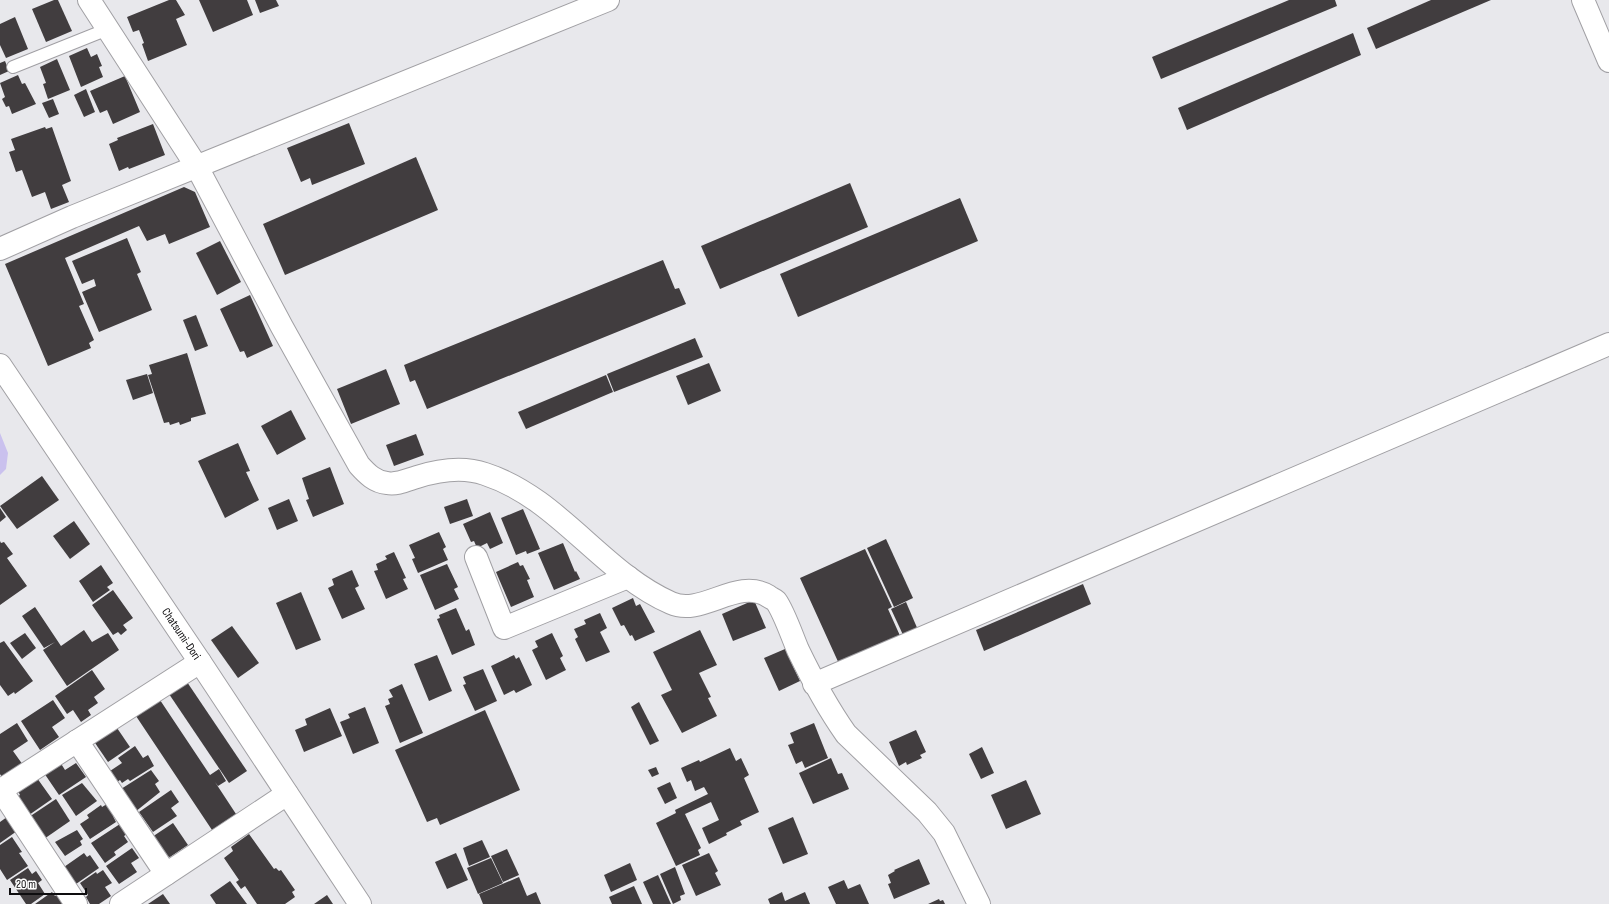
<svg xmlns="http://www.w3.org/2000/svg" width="1609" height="904" font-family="'Sofia Sans Condensed',sans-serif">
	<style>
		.green { fill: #cac1ee }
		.building { fill: #413d3f }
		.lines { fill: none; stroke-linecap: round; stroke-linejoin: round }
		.lane-casing { stroke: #a1a0a4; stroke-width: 14 }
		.street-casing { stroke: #a1a0a4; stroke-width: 24 }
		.secondary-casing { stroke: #a1a0a4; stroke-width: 24 }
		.primary-casing { stroke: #a1a0a4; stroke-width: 24 }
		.lane { stroke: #fff; stroke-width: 12 }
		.street { stroke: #fff; stroke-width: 22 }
		.secondary { stroke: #fff; stroke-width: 22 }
		.primary { stroke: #fff; stroke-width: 22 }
		.labels { text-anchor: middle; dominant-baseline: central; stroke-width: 4; stroke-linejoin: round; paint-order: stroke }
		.street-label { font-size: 12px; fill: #0e0d0f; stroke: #fff }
	</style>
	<rect width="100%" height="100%" fill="#e8e8ec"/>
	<path class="green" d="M0 433 8 453 6 469 0 475Z"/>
	<g class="building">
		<path d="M54 0H58L72 31 46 42 32 9Z"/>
		<path d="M169 0H176L185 15 176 19 187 45 148 61 142 44 144 43 139 30 133 32 127 17Z"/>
		<path d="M199 0H247L253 15 213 32Z"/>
		<path d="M255 0H276L279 6 260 13Z"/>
		<path d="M1289 0H1335L1337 6 1161 79 1152 57Z"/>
		<path d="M1431 0H1491L1376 49 1367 28Z"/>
		<path d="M15 17 28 49 6 58 0 45V24Z"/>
		<path d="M1353 33 1361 55 1187 130 1178 108Z"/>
		<path d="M87 48 91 57 97 54 102 66 99 67 103 77 81 87 69 56Z"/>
		<path d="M57 59 70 90 48 99 43 84 46 83 40 67Z"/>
		<path d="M5 61 9 71 0 75V63Z"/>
		<path d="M18 75 22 84 25 83 36 104 12 114 9 106 6 107 2 99 5 97 0 83Z"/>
		<path d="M125 76 140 112 113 124 107 110 100 113 90 91Z"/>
		<path d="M86 89 95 112 84 117 74 95Z"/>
		<path d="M53 99 59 114 49 118 42 103Z"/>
		<path d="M349 123 365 164 312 185 310 178 301 182 287 148Z"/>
		<path d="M153 124 165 155 129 169 128 167 119 171 109 144 118 140 117 138Z"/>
		<path d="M45 127 46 129 52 127 71 181 62 185 69 202 51 209 45 192 32 197 22 170 16 172 9 152 15 150 11 139Z"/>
		<path d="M416 157 438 210 285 275 263 224Z"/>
		<path d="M850 183 868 227 720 289 701 246Z"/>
		<path d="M184 187 195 192 210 227 169 244 165 234 147 241 139 226 65 258 84 304 79 306 94 340 89 343 91 348 48 366 5 264Z"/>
		<path d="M960 198 978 241 798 317 780 274Z"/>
		<path d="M127 238 141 272 137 274 152 310 99 332 82 292 96 286 94 279 82 284 72 261Z"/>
		<path d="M220 241 241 282 217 295 196 253Z"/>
		<path d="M663 260 675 289 679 288 686 304 427 409 415 380 410 382 404 365Z"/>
		<path d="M250 295 273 346 247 358 244 351 240 352 220 309Z"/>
		<path d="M196 315 208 346 195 351 183 320Z"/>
		<path d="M695 338 703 357 614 392 607 374Z"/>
		<path d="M187 353 206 414 191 418V421L180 425 179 422 170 425 169 422 164 423 148 375 152 374 149 365Z"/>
		<path d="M709 363 721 391 688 405 676 376Z"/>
		<path d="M386 369 400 404 351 424 337 389Z"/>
		<path d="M147 374 153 393 133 400 126 380Z"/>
		<path d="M606 375 613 392 526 429 518 412Z"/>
		<path d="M291 410 306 439 277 455 261 426Z"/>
		<path d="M416 434 424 455 394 466 386 445Z"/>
		<path d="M238 443 250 471 246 472 259 500 225 518 198 461Z"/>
		<path d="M330 467 344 504 313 517 306 500 309 499 302 478Z"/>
		<path d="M42 476 59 500 17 529 0 506Z"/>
		<path d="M289 499 298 521 277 530 268 508Z"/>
		<path d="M467 499 473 516 450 524 444 507Z"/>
		<path d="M0 508 6 517 0 522Z"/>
		<path d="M523 509 540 549 527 554 526 551 516 555 501 518Z"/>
		<path d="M490 512 503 543 490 549 487 543 477 548 474 541 471 542 463 524Z"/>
		<path d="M74 521 90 544 70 559 53 536Z"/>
		<path d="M439 532 446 547 443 549 448 560 418 573 412 559 415 558 409 545Z"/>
		<path d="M886 539 913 598 894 607 867 548Z"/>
		<path d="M0 541 1 543 4 542 13 554 7 558 27 586 0 605Z"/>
		<path d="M563 543 575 572 576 571 580 579 554 590 538 553Z"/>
		<path d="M865 549 892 607 888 609 901 638 840 666 800 578Z"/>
		<path d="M394 552 406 578 403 579 408 589 386 599 374 571 378 570 376 564 387 559 385 556Z"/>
		<path d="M518 562 520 566 523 565 530 579 527 580 534 597 511 607 496 572Z"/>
		<path d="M447 564 458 587 454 589 459 599 435 610 420 575Z"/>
		<path d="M101 565 113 583 107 587 110 590 93 602 79 581Z"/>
		<path d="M352 570 359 586 355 588 365 609 342 619 328 588 334 585 332 579Z"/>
		<path d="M1083 584 1091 604 984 651 976 630Z"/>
		<path d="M113 590 133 618 123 625 127 630 121 635 118 632 113 635 92 605Z"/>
		<path d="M301 592 321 640 296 650 276 603Z"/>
		<path d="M633 598 636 606 640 604 655 632 635 641 632 635 630 636 624 625 621 626 612 608Z"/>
		<path d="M754 600 766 628 733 641 722 614Z"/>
		<path d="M906 602 918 630 904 637 891 609Z"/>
		<path d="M35 607 61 646 84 630 92 642 108 633 119 650 67 686 43 650 55 642 44 648 22 616Z"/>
		<path d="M456 608 466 631 469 629 475 645 452 655 437 619 440 618 439 615Z"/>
		<path d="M600 613 607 628 600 632 610 652 586 662 575 639 578 637 574 629 586 624 584 620Z"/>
		<path d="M232 626 259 663 238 678 211 640Z"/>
		<path d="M700 630 717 665 699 673 711 697 708 698 717 716 682 733 661 695 672 690 653 652Z"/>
		<path d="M25 633 36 648 22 659 10 643Z"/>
		<path d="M552 633 563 656 560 658 566 670 546 680 532 650 538 647 535 641Z"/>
		<path d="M4 641 33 681 15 694 14 692 8 696 0 685V643Z"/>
		<path d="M785 649 800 681 779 691 764 658Z"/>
		<path d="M437 655 452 691 429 701 414 664Z"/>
		<path d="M514 655 516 659 519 657 532 685 516 693 514 690 504 695 491 666Z"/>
		<path d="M483 669 497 701 475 711 463 685 466 684 463 677Z"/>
		<path d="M92 670 105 689 94 697 98 703 88 710 91 715 81 722 73 710 67 714 55 696Z"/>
		<path d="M185 679 247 771 229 783 167 691Z"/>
		<path d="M402 684 423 733 400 743 385 706 390 704 388 699 393 697 389 690Z"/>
		<path d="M158 697 210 775 219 769 226 781 218 786 215 782 236 814 212 830 134 713Z"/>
		<path d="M53 700 65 718 52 727 59 737 40 750 21 721Z"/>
		<path d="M639 702 659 741 650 745 631 707Z"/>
		<path d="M365 707 379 743 353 754 340 722 350 718 348 714Z"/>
		<path d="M330 708 342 736 304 752 295 730 307 725 305 719Z"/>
		<path d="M485 710 520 790 440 825 437 818 427 822 395 750Z"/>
		<path d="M17 723 28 741 13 751 23 765 3 779 0 774V734Z"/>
		<path d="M814 723 828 758 805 768 802 761 796 764 788 745 794 743 790 733Z"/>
		<path d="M117 728 130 747 108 762 93 740Z"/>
		<path d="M916 730 926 752 920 755 922 758 907 765 906 762 899 766 889 742Z"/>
		<path d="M135 746 143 758 148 755 154 766 130 781 128 779 122 783 120 780 117 782 110 771 122 763 118 758Z"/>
		<path d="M982 747 994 773 981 779 969 754Z"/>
		<path d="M730 748 736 761 741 758 749 775 744 778 759 812 740 821 742 825 726 833 727 835 709 844 702 828 719 820 711 802 685 814 701 848 698 850 700 855 676 866 656 823 676 813 675 810 708 794 704 787 695 791 691 780 687 782 681 768 699 760 700 762Z"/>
		<path d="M831 758 838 774 842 773 849 789 813 804 799 773Z"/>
		<path d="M60 762 65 770 76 763 86 777 59 795 44 773Z"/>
		<path d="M656 767 659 774 652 777 648 770Z"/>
		<path d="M151 770 159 781 155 784 160 792 135 812 121 789Z"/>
		<path d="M37 778 52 799 29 815 17 797 20 795 18 791Z"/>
		<path d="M1026 780 1041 814 1006 829 991 795Z"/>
		<path d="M670 782 677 798 665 804 657 788Z"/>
		<path d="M82 783 97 801 76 816 62 795Z"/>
		<path d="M171 790 179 802 171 808 177 816 153 832 139 812Z"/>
		<path d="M56 799 70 821 44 839 29 817Z"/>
		<path d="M107 804 115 815 113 816 116 822 90 839 80 824 89 818 87 815 101 805 102 807Z"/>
		<path d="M7 817 17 831 0 843V822Z"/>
		<path d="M793 817 808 854 783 864 768 828Z"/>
		<path d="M173 823 188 845 170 857 164 856 152 837Z"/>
		<path d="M120 824 127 834 124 836 128 842 114 852 116 855 105 863 91 843Z"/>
		<path d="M77 830 83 839 80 841 82 845 65 856 55 842Z"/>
		<path d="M249 834 274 869 276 868 279 871 281 870 295 890 292 892 295 897 285 904H257L245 886 241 889 236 882 239 880 224 858 233 851 231 847Z"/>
		<path d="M12 837 22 852 19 853 28 866 7 880 0 869V845Z"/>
		<path d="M482 840 490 857 469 866 463 848Z"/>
		<path d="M132 848 139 858 131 863 137 872 119 884 106 866Z"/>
		<path d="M507 849 519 875 503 882 491 856Z"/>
		<path d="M84 853 87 857 90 855 99 868 76 884 64 867Z"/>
		<path d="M456 853 468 880 447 889 435 862Z"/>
		<path d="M709 853 718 871 715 873 721 885 696 896 682 865Z"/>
		<path d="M491 858 503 883 478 894 467 868Z"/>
		<path d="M919 859 930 884 894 899 888 884 891 883 888 875 895 871 894 870Z"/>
		<path d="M630 863 637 880 611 892 604 875Z"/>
		<path d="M675 867 685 894 680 896 681 900 673 904 660 874Z"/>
		<path d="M28 868 32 874 36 871 42 880 38 883 45 894 31 904H26L10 880Z"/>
		<path d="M103 870 112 883 105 887 111 896 99 904H90L86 897 88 895 80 883 96 872 97 874Z"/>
		<path d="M658 875 671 904H653L643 882Z"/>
		<path d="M519 877 527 896 536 892 541 904H483L479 894Z"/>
		<path d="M844 880 848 889 860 884 869 904H836L828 887Z"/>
		<path d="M230 881 247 904H216L210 895Z"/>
		<path d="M634 886 642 904H612L609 897Z"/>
		<path d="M52 892 55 896 58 894 66 904H35Z"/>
		<path d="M782 892 785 901 805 892 810 904H770L768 899Z"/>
		<path d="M163 894 170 904H148Z"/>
		<path d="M327 895 333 904H314Z"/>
		<path d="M939 899 940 901 943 900 945 904H928Z"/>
	</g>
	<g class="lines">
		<defs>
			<path id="lane" d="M13 67 108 29"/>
			<g id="street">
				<path d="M89 0 197 167 282 327 359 465C367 474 375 482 387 483 397 485 407 480 417 477 439 470 462 466 485 474 559 498 601 572 671 603 702 617 737 577 768 596 770 598 774 599 776 601 784 612 792 636 798 650 812 679 827 707 846 734L927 812 944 833 979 904"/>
				<path d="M1583 0 1609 61"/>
				<path d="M476 557 504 628 628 577"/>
				<path d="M814 684 1609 344"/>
				<path d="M77 741 166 874"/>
				<path d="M76 904 1 790 200 662"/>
				<path d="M121 904 287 794"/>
			</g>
			<path id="secondary" d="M0 249 72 217 608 0"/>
			<path id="primary" d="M0 365 200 662 360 904"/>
		</defs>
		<use href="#lane" class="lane-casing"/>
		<use href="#street" class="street-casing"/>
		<use href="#secondary" class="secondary-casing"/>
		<use href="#primary" class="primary-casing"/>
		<use href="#lane" class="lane"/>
		<use href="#street" class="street"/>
		<use href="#secondary" class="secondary"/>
		<use href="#primary" class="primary"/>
	</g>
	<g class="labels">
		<g class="street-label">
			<text transform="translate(181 634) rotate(56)">Chatsumi-Dori</text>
		</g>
	</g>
	<path d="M10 888v6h76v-6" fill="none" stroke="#0e0d0f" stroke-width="2"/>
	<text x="16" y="888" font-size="12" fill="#0e0d0f" stroke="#ffffff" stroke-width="3" paint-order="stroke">20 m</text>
</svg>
